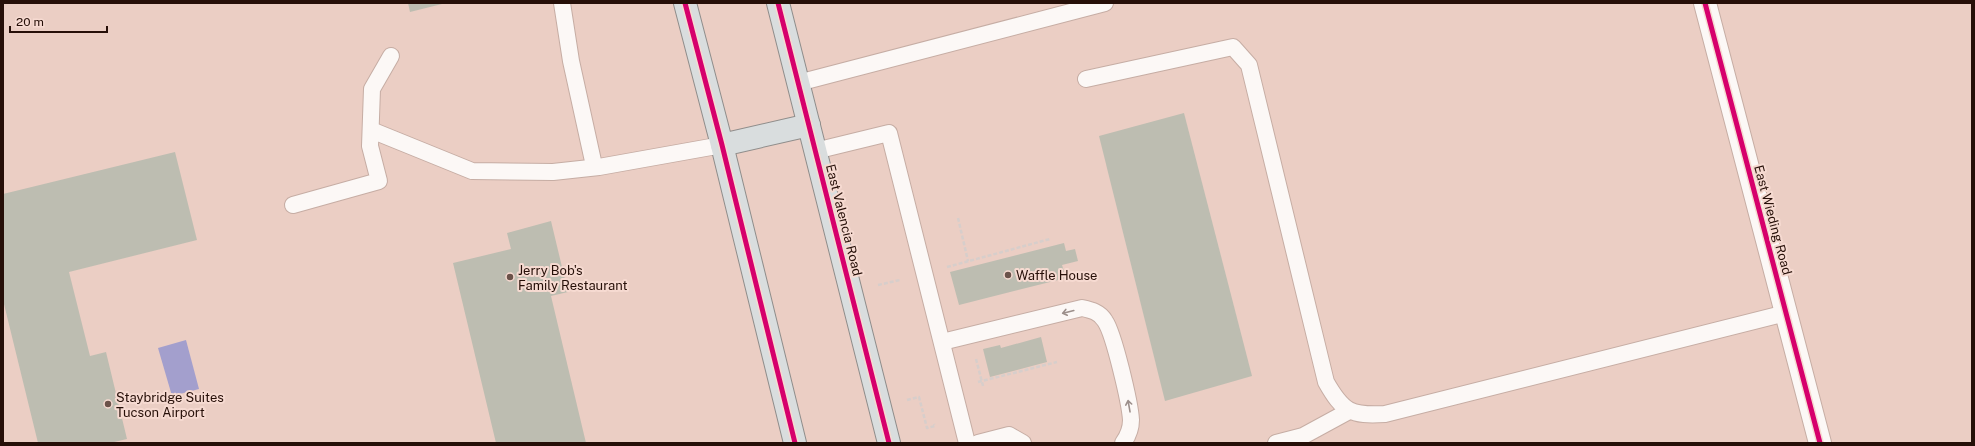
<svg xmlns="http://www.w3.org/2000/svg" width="1975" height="446" font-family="'Public Sans',sans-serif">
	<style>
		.water { fill: #a39fcd }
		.building { fill: #bdbdb1 }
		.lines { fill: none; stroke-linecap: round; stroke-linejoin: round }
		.service-casing { stroke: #c6ada4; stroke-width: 18 }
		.minor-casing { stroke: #c6ada4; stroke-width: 24 }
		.primary-casing { stroke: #8f8d8b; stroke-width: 24 }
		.path { stroke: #d7cecb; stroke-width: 2.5; stroke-dasharray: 4 2; stroke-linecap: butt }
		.service { stroke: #fcf8f6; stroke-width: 16 }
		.minor { stroke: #fcf8f6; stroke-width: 22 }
		.primary { stroke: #d9ddde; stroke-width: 22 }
		.cycleway-casing { stroke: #f6dad1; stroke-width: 8 }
		.cycleway { stroke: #d6006c; stroke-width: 5 }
		.oneway { stroke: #9c8f8b }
		.poi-dot { fill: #6b524a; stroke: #f6dad1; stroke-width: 1.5 }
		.labels { text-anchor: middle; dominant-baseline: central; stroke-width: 4; stroke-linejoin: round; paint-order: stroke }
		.street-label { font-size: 13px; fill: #260f08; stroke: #f6dad1 }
		.poi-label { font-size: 13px; fill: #260f08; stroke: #f6dad1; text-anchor: start }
	</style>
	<rect width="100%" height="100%" fill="#ebcec4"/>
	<path class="water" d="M186 340 199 389 172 396 158 348Z"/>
	<g class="building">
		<path d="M408 3H442V4L410 12Z"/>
		<path d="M1184 113 1252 376 1165 401 1099 136Z"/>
		<path d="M175 152 197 240 69 272 90 356 106 352 127 439 110 443H38L3 300V194Z"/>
		<path d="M551 221 568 292 551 296 586 443H496L453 263 511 249 507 233Z"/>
		<path d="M1064 243 1066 251 1075 249 1078 261 1062 265 1066 278 959 305 950 272Z"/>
		<path d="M1041 337 1047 362 990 377 983 349 1000 345 1001 348Z"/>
	</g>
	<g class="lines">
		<defs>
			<g id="service">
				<path d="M562 3 571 61 593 161"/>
				<path d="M1086 79 1233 47 1249 65 1326 382C1343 412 1351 416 1385 414L1786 313"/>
				<path d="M798 83 1105 3"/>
				<path d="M371 130 472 171 553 172 599 167 722 145"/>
				<path d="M815 151 889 133 967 443"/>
				<path d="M293 205 379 181 370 146 372 89 391 56"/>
				<path d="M942 342 1082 308C1091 310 1100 312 1105 321 1114 334 1130 403 1131 420 1131 429 1128 436 1123 443"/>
				<path d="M978 443 1009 435 1023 443"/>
				<path d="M1276 443 1303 436 1349 411"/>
			</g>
			<path id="minor" d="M1705 3 1820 443"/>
			<g id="primary">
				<path d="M685 3 722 145 795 443"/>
				<path d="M778 3 889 443"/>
				<path d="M722 145 809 125"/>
			</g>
		</defs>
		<use href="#service" class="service-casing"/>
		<use href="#minor" class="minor-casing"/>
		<use href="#primary" class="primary-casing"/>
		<g class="path">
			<path d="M958 218 968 261"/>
			<path d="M947 267 1050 239"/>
			<path d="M878 285 900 280"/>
			<path d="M976 359 983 386"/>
			<path d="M978 382 1057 362"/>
			<path d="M907 400 919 397 927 428 935 426 934 424"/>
		</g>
		<use href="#service" class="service"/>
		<use href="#minor" class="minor"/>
		<use href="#primary" class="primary"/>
		<defs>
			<g id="cycleway">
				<path d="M685 3 722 145 795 443"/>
				<path d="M778 3 889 443"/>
				<path d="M1705 3 1820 443"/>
			</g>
		</defs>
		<use href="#cycleway" class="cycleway-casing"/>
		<use href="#cycleway" class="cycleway"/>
	</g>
	<defs><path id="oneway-shaft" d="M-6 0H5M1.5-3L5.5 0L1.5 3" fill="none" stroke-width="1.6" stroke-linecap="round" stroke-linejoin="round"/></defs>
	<g class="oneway">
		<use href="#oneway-shaft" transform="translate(1068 312) rotate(166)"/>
		<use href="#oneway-shaft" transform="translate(1129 406) rotate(-100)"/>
	</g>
	<g class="poi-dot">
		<circle cx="1008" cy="275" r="4"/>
		<circle cx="510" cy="277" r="4"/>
		<circle cx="108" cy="404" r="4"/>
	</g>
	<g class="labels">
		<g class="street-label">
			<text transform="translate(844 220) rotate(76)">East Valencia Road</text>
			<text transform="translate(1773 220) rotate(75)">East Wieding Road</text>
		</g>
		<g class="poi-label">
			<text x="518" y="270">Jerry Bob's<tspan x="518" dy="15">Family Restaurant</tspan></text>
			<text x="1016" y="275">Waffle House</text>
			<text x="116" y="397">Staybridge Suites<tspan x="116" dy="15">Tucson Airport</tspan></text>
		</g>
	</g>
	<rect width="1975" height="446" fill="none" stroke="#260f08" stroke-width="8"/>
	<path d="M10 26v6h97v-6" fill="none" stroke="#260f08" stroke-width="2"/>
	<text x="16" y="26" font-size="12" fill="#260f08" stroke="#f6dad1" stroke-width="3" paint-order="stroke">20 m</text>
</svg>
